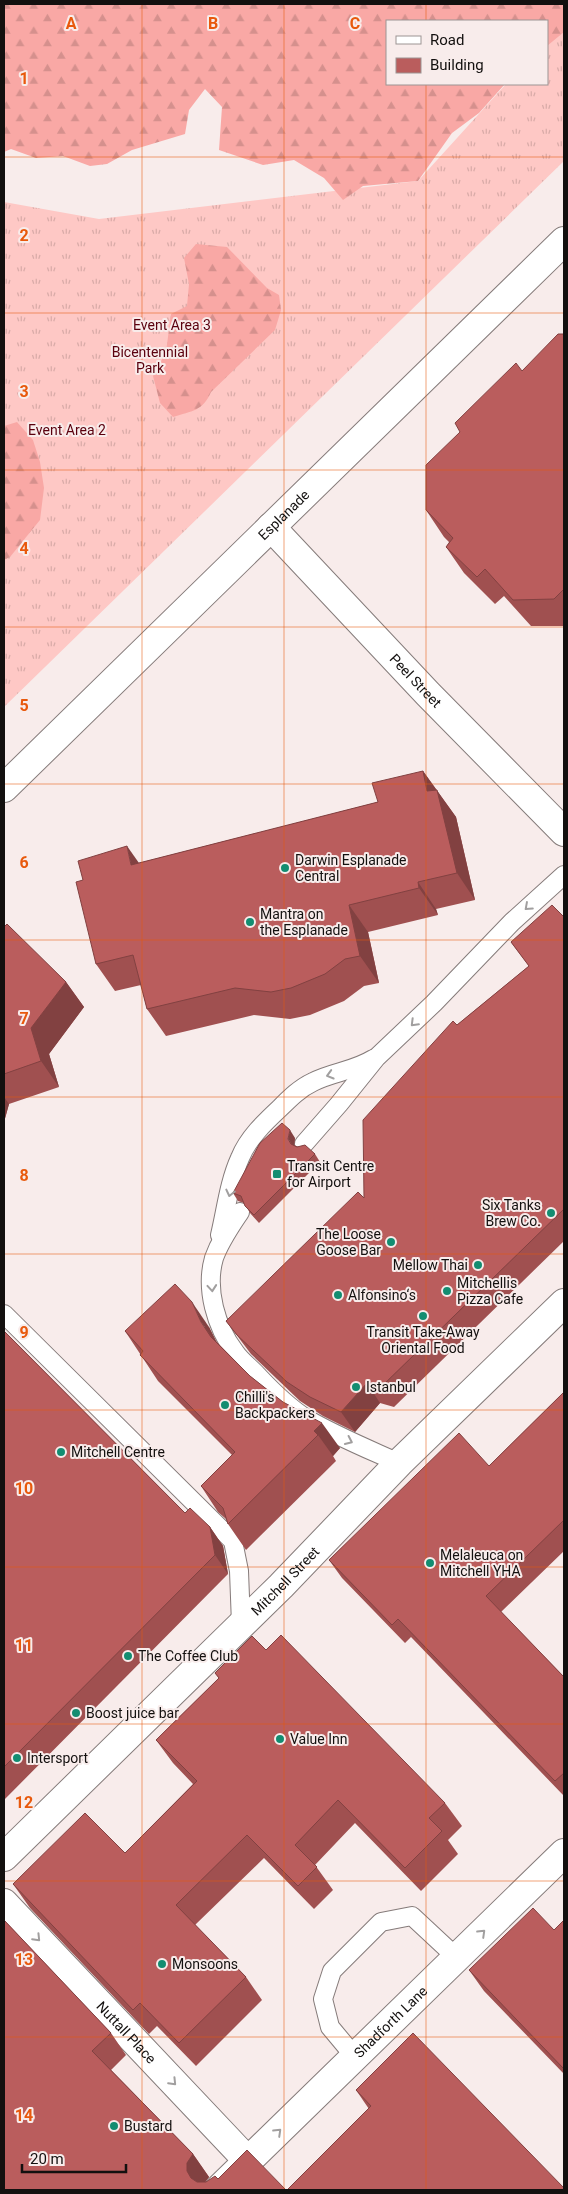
<svg xmlns="http://www.w3.org/2000/svg" width="568" height="2194" font-family="Roboto,sans-serif">
	<style>
		.grass { fill: url(#grass-tufts) }
		.forest { fill: url(#forest-firs) }
		.lines { fill: none; stroke-linecap: round; stroke-linejoin: round }
		.service-casing { stroke: #857b7a; stroke-width: 20 }
		.minor-casing { stroke: #857b7a; stroke-width: 30 }
		.tertiary-casing { stroke: #857b7a; stroke-width: 30 }
		.service { stroke: #fff; stroke-width: 18 }
		.minor { stroke: #fff; stroke-width: 28 }
		.tertiary { stroke: #fff; stroke-width: 28 }
		.wall { fill: #a05050 }
		.shaded-wall { fill: #824141 }
		.building { fill: #ba5d5d; stroke: #824141 }
		.oneway { stroke: #a19f9f }
		.grid { fill: none; stroke: #e8590c; stroke-width: 1; stroke-opacity: 0.55 }
		.poi-dot { fill: #138d71; stroke: #f8eceb; stroke-width: 2 }
		.labels { text-anchor: middle; dominant-baseline: central; stroke-width: 4; stroke-linejoin: round; paint-order: stroke }
		.park-label { font-size: 14px; fill: #5a000e; stroke: #f8eceb }
		.street-label { font-size: 14px; fill: #13100f; stroke: #f8eceb }
		.poi-label { font-size: 14px; fill: #13100f; stroke: #f8eceb; text-anchor: start }
		.grid-label { font-size: 16px; text-anchor: middle; font-weight: bold; fill: #e8590c; stroke: #f8eceb; stroke-width: 4; stroke-linejoin: round; paint-order: stroke }
	</style>
	<defs>
		<pattern id="grass-tufts" width="24" height="20" patternUnits="userSpaceOnUse" patternTransform="scale(1.25)"><rect width="24" height="20" fill="#fec8c5"/><path d="M3 7l-1-3M5 7V3M7 7l1-3M15 17l-1-3M17 17v-4M19 17l1-3" fill="none" stroke="#d9aba8"/></pattern>
		<pattern id="forest-firs" width="22" height="20" patternUnits="userSpaceOnUse" patternTransform="scale(1.25)"><rect width="22" height="20" fill="#f9a8a5"/><path d="M5 1l3.5 6h-7zM16 11l3.5 6h-7z" fill="#d5908d"/></pattern>
	</defs>
	<rect width="100%" height="100%" fill="#f8eceb"/>
	<path class="grass" d="M564 20V161L4 707V202L99 219 418 181 506 84H547V39Z"/>
	<g class="forest">
		<path d="M4 4H564V32L547 46V21H387V84H505L479 113 452 133 418 181 363 186 343 200 324 178 294 160 263 165 219 150 222 107 205 89 189 110 185 134 132 150 107 164 90 166 63 156 36 158 11 149 4 152Z"/>
		<path d="M196 244 227 247 267 288 279 295 281 310 275 330 211 392C203 411 192 411 173 417L160 403 153 376 166 352 171 314 187 306 189 284 184 258Z"/>
		<path d="M17 422 33 440 40 462 44 488 40 520 10 557 4 560V426Z"/>
	</g>
	<g class="lines">
		<defs>
			<g id="service">
				<path d="M304 1144 339 1104 376 1058 434 1003 512 922 564 875"/>
				<path d="M240 1212C230 1227 220 1241 214 1258 205 1289 216 1327 235 1352 241 1361 251 1368 258 1376 273 1392 288 1407 307 1419 336 1436 368 1449 399 1463"/>
				<path d="M220 1235C226 1210 229 1182 240 1158 248 1138 265 1122 280 1108 290 1098 300 1088 313 1082 332 1072 354 1071 373 1059"/>
				<path d="M4 1314 233 1541 239 1571 241 1624"/>
				<path d="M355 2057 330 2027 323 1999 332 1971 381 1922 412 1916 456 1957"/>
			</g>
			<g id="minor">
				<path id="s1" d="M271 527 428 694 564 832"/>
				<path id="s2" d="M4 788 564 241"/>
				<path id="s3" d="M4 1903 248 2161"/>
				<path id="s4" d="M218 2190 564 1853"/>
			</g>
			<g id="tertiary">
				<path id="s5" d="M4 1857 281 1586 399 1463 564 1303"/>
			</g>
		</defs>
		<use href="#service" class="service-casing"/>
		<use href="#minor" class="minor-casing"/>
		<use href="#tertiary" class="tertiary-casing"/>
		<use href="#service" class="service"/>
		<use href="#minor" class="minor"/>
		<use href="#tertiary" class="tertiary"/>
	</g>
	<g class="wall">
		<path d="M564 334V626H531L504 596 495 604 464 573 446 547 449 542 444 537 426 510 522 371Z"/>
		<path d="M423 771 456 817 475 900 436 909 438 915 368 932 379 983 364 986 344 1001 310 1015 290 1019 254 1015 166 1036 147 1009 141 985 115 991 96 964 83 880 139 863 378 802Z"/>
		<path d="M564 917V1241L394 1407 380 1403 355 1432 323 1416 300 1401 251 1354 226 1321 364 1198 457 1025 529 966 511 942Z"/>
		<path d="M4 927 66 982 84 1007 49 1054 59 1087 9 1104 4 1122Z"/>
		<path d="M295 1138 294 1145 315 1154 320 1162 259 1223 250 1213 244 1203 238 1201 233 1193Z"/>
		<path d="M209 1327 216 1341 250 1376 340 1448 333 1456 336 1461 246 1550 228 1524 226 1519 218 1512 201 1486 232 1455 158 1381 125 1331Z"/>
		<path d="M4 1331 185 1513 210 1527 223 1546 228 1574 4 1800Z"/>
		<path d="M564 1392V1551L501 1612 564 1677V1796L411 1637 405 1643 342 1578 329 1560 489 1466Z"/>
		<path d="M266 1650 445 1803 462 1826 448 1840 458 1854 421 1891 355 1823 315 1865 333 1890 314 1909 264 1858 195 1925 246 1977 262 2000 196 2066 157 2026 149 2034 30 1908 13 1884 125 1853 193 1784 173 1763 156 1740 219 1678 215 1673Z"/>
		<path d="M4 1920 111 2033 126 2055 111 2070 193 2154 209 2177 205 2182 218 2179 286 2190H4Z"/>
		<path d="M564 1920V2074L484 1991 469 1970 554 1930Z"/>
		<path d="M356 2090 564 2188 369 2109Z"/>
	</g>
	<g class="shaded-wall">
		<path d="M423 771 456 817 475 900 457 873 427 791Z"/>
		<path d="M127 846 146 873 131 865Z"/>
		<path d="M418 882 436 909 438 915 419 888Z"/>
		<path d="M349 905 368 932 379 983 360 956Z"/>
		<path d="M66 982 84 1007 49 1054 59 1087 41 1061 31 1028Z"/>
		<path d="M4 1097 9 1104 4 1122Z"/>
		<path d="M290 1130 295 1138 294 1147 288 1139Z"/>
		<path d="M192 1302 209 1327 219 1347 201 1322Z"/>
		<path d="M367 1383 380 1403 355 1432 341 1412Z"/>
		<path d="M322 1423 340 1448 333 1456 318 1435 314 1431Z"/>
		<path d="M210 1527 223 1546 228 1574 215 1555Z"/>
		<path d="M193 2154 209 2177 203 2185 191 2178 187 2171V2163Z"/>
	</g>
	<g class="building">
		<path d="M558 334H564V589L554 599 513 600 485 569 477 577 446 547 453 538 426 510V465L460 432 455 423 516 363 522 371Z"/>
		<path d="M423 771 427 791 437 790 457 873 418 882 419 888 349 905 360 956 345 959 325 974 291 988 271 992 235 988 147 1009 133 955 96 964 76 882 83 880 78 861 127 846 131 865 378 802 372 783Z"/>
		<path d="M552 905 564 917V1209L380 1388 367 1383 341 1412 310 1397 287 1382 237 1335 226 1321 358 1192 364 1198 363 1120 453 1021 457 1025 529 966 511 942Z"/>
		<path d="M7 924 66 982 31 1028 41 1061 4 1074V927Z"/>
		<path d="M282 1123 290 1130 288 1139 291 1144 297 1147 305 1145 315 1154 254 1215 245 1206 241 1196 233 1193 260 1143Z"/>
		<path d="M175 1284 192 1302 201 1322 211 1337 250 1376 283 1402 322 1423 314 1431 318 1435 228 1524 223 1508 201 1486 235 1452 140 1355 143 1351 125 1331Z"/>
		<path d="M4 1331 185 1513 190 1508 210 1527 215 1555 4 1767Z"/>
		<path d="M564 1392V1520L486 1596 564 1677V1773L555 1781 398 1619 392 1625 329 1560 459 1433 489 1466Z"/>
		<path d="M281 1635 445 1803 429 1818 442 1831 405 1868 338 1800 295 1845 317 1867 298 1886 247 1835 176 1905 246 1977 179 2043 140 2003 133 2010 13 1884 85 1813 125 1853 197 1781 156 1740 219 1678 215 1673 252 1636 266 1650Z"/>
		<path d="M533 1908 554 1930 564 1920V2069L469 1970Z"/>
		<path d="M4 1920 111 2033 92 2051 193 2154 187 2163V2171L191 2178 197 2182H206L215 2176 218 2179 247 2150 286 2190H4Z"/>
		<path d="M413 2033 564 2188V2190H287L371 2106 356 2090Z"/>
	</g>
	<defs><path id="oneway-chevron" d="M-2-3.5L2.5 0L-2 3.5" fill="none" stroke-width="1.6" stroke-linecap="round" stroke-linejoin="round" transform="scale(1.25)"/></defs>
	<g class="oneway">
		<use href="#oneway-chevron" transform="translate(528 907) rotate(138)"/>
		<use href="#oneway-chevron" transform="translate(414 1023) rotate(135)"/>
		<use href="#oneway-chevron" transform="translate(330 1075) rotate(164)"/>
		<use href="#oneway-chevron" transform="translate(230 1193) rotate(103)"/>
		<use href="#oneway-chevron" transform="translate(212 1288) rotate(85)"/>
		<use href="#oneway-chevron" transform="translate(349 1441) rotate(25)"/>
		<use href="#oneway-chevron" transform="translate(482 1933) rotate(-44)"/>
		<use href="#oneway-chevron" transform="translate(37 1938) rotate(46)"/>
		<use href="#oneway-chevron" transform="translate(173 2082) rotate(46)"/>
		<use href="#oneway-chevron" transform="translate(278 2132) rotate(-44)"/>
	</g>
	<path class="grid" d="M142 4V2190M284 4V2190M426 4V21M426 84V2190M4 157H564M4 313H564M4 470H564M4 627H564M4 784H564M4 940H564M4 1097H564M4 1254H564M4 1410H564M4 1567H564M4 1724H564M4 1881H564M4 2037H564"/>
	<g class="poi-dot">
		<circle cx="285" cy="868" r="5"/>
		<circle cx="250" cy="922" r="5"/>
		<rect x="272" y="1169" width="10" height="10" rx="2.5"/>
		<circle cx="551" cy="1213" r="5"/>
		<circle cx="391" cy="1242" r="5"/>
		<circle cx="478" cy="1265" r="5"/>
		<circle cx="447" cy="1291" r="5"/>
		<circle cx="338" cy="1295" r="5"/>
		<circle cx="423" cy="1316" r="5"/>
		<circle cx="356" cy="1387" r="5"/>
		<circle cx="225" cy="1405" r="5"/>
		<circle cx="61" cy="1452" r="5"/>
		<circle cx="430" cy="1563" r="5"/>
		<circle cx="128" cy="1656" r="5"/>
		<circle cx="76" cy="1713" r="5"/>
		<circle cx="280" cy="1739" r="5"/>
		<circle cx="17" cy="1758" r="5"/>
		<circle cx="162" cy="1964" r="5"/>
		<circle cx="114" cy="2126" r="5"/>
	</g>
	<g class="labels">
		<g class="park-label">
			<text x="172" y="325">Event Area 3</text>
			<text x="150" y="352">Bicentennial<tspan x="150" dy="16">Park</tspan></text>
			<text x="67" y="430">Event Area 2</text>
		</g>
		<g class="street-label">
			<text stroke="none"><textPath href="#s2" startOffset="391">Esplanade</textPath></text>
			<text stroke="none"><textPath href="#s1" startOffset="211">Peel Street</textPath></text>
			<text stroke="none"><textPath href="#s5" startOffset="394">Mitchell Street</textPath></text>
			<text stroke="none"><textPath href="#s4" startOffset="241">Shadforth Lane</textPath></text>
			<text stroke="none"><textPath href="#s3" startOffset="178">Nuttall Place</textPath></text>
		</g>
		<g class="poi-label">
			<text x="295" y="860">Darwin Esplanade<tspan x="295" dy="16">Central</tspan></text>
			<text x="260" y="914">Mantra on<tspan x="260" dy="16">the Esplanade</tspan></text>
			<text x="287" y="1166">Transit Centre<tspan x="287" dy="16">for Airport</tspan></text>
			<text x="541" y="1205" text-anchor="end">Six Tanks<tspan x="541" dy="16">Brew Co.</tspan></text>
			<text x="381" y="1234" text-anchor="end">The Loose<tspan x="381" dy="16">Goose Bar</tspan></text>
			<text x="468" y="1265" text-anchor="end">Mellow Thai</text>
			<text x="457" y="1283">Mitchellis<tspan x="457" dy="16">Pizza Cafe</tspan></text>
			<text x="348" y="1295">Alfonsino‘s</text>
			<text x="423" y="1332" text-anchor="middle">Transit Take-Away<tspan x="423" dy="16">Oriental Food</tspan></text>
			<text x="366" y="1387">Istanbul</text>
			<text x="235" y="1397">Chilli's<tspan x="235" dy="16">Backpackers</tspan></text>
			<text x="71" y="1452">Mitchell Centre</text>
			<text x="440" y="1555">Melaleuca on<tspan x="440" dy="16">Mitchell YHA</tspan></text>
			<text x="138" y="1656">The Coffee Club</text>
			<text x="86" y="1713">Boost juice bar</text>
			<text x="290" y="1739">Value Inn</text>
			<text x="27" y="1758">Intersport</text>
			<text x="172" y="1964">Monsoons</text>
			<text x="124" y="2126">Bustard</text>
		</g>
	</g>
	<g class="grid-label">
		<text x="71" y="29">A</text>
		<text x="213" y="29">B</text>
		<text x="355" y="29">C</text>
		<text x="24" y="84">1</text>
		<text x="24" y="241">2</text>
		<text x="24" y="397">3</text>
		<text x="24" y="554">4</text>
		<text x="24" y="711">5</text>
		<text x="24" y="868">6</text>
		<text x="24" y="1024">7</text>
		<text x="24" y="1181">8</text>
		<text x="24" y="1338">9</text>
		<text x="24" y="1494">10</text>
		<text x="24" y="1651">11</text>
		<text x="24" y="1808">12</text>
		<text x="24" y="1965">13</text>
		<text x="24" y="2121">14</text>
	</g>
	<rect width="568" height="2194" fill="none" stroke="#13100f" stroke-width="10"/>
	<rect x="386" y="20" width="162" height="65" fill="#f8eceb" stroke="#9c9493"/>
	<rect x="396" y="36" width="25" height="8" fill="#ffffff" stroke="#9c9493"/>
	<text x="430" y="45" font-size="15" fill="#13100f">Road</text>
	<rect x="396" y="58" width="25" height="15" fill="#ba5d5d" stroke="#9c9493"/>
	<text x="430" y="70" font-size="15" fill="#13100f">Building</text>
	<path d="M22 2164v8h104v-8" fill="none" stroke="#13100f" stroke-width="2.5"/>
	<text x="30" y="2164" font-size="15" fill="#13100f" stroke="#f8eceb" stroke-width="4" paint-order="stroke">20 m</text>
</svg>
